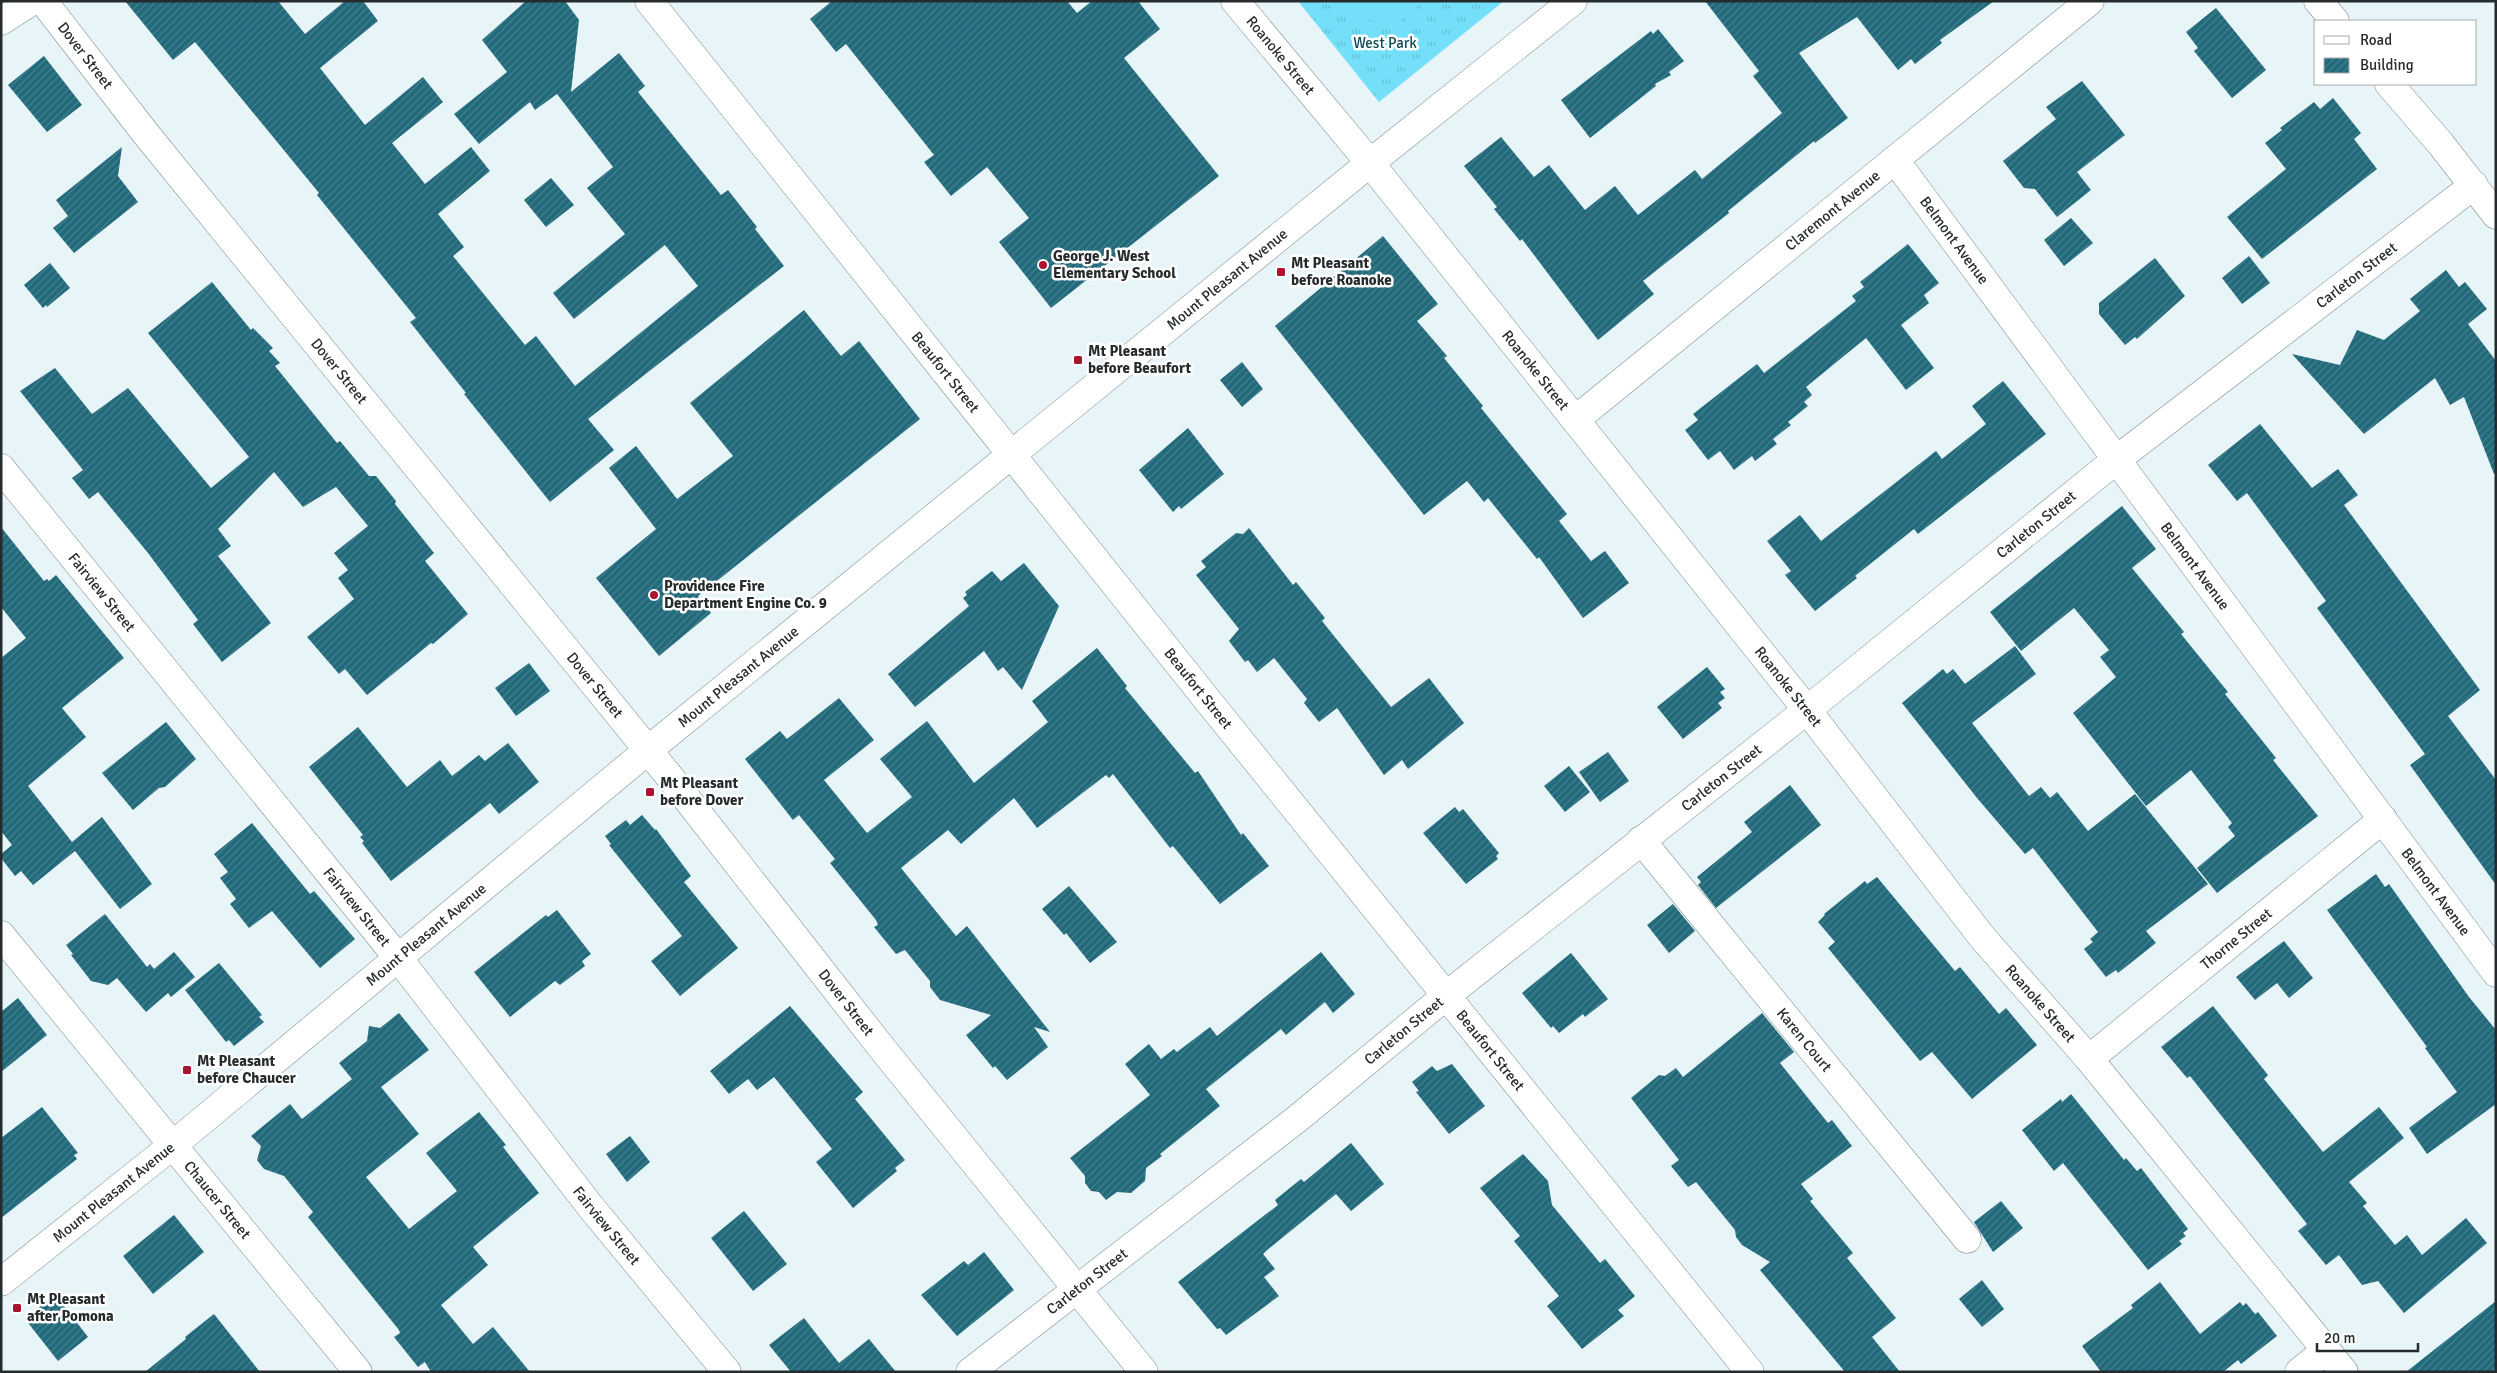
<svg xmlns="http://www.w3.org/2000/svg" width="2497" height="1373" font-family="Signika,sans-serif">
	<style>
		.grass { fill: url(#grass-tufts) }
		.pitch { fill: #73dff9 }
		.building { fill: url(#building-hatch) }
		.lines { fill: none; stroke-linecap: round; stroke-linejoin: round }
		.minor-casing { stroke: #818d90; stroke-width: 29 }
		.secondary-casing { stroke: #818d90; stroke-width: 29 }
		.minor { stroke: #fff; stroke-width: 28 }
		.secondary { stroke: #fff; stroke-width: 28 }
		.poi-dot { fill: #aa142e; stroke: #fff; stroke-width: 2 }
		.labels { text-anchor: middle; dominant-baseline: central; stroke-width: 5; stroke-linejoin: round; paint-order: stroke }
		.park-label { font-size: 15px; fill: #0d4956; stroke: #fff }
		.street-label { font-size: 15px; fill: #262b2d; stroke: #fff }
		.poi-label { font-size: 15px; font-weight: bold; fill: #262b2d; stroke: #fff; text-anchor: start }
	</style>
	<defs>
		<pattern id="grass-tufts" width="24" height="20" patternUnits="userSpaceOnUse" patternTransform="scale(1.25)"><rect width="24" height="20" fill="#73dff9"/><path d="M3 7l-1-3M5 7V3M7 7l1-3M15 17l-1-3M17 17v-4M19 17l1-3" fill="none" stroke="#63c0d6"/></pattern>
		<pattern id="building-hatch" width="6" height="6" patternUnits="userSpaceOnUse" patternTransform="scale(1.25)"><rect width="6" height="6" fill="#216a7b"/><path d="M-1 1l2-2M0 6l6-6M5 7l2-2" fill="none" stroke="#487f8c"/></pattern>
	</defs>
	<rect width="100%" height="100%" fill="#e7f4f8"/>
	<path class="grass" d="M1298 1H1504L1379 102Z"/>
	<path class="pitch" d="M1347 1H1423L1397 23 1355 18Z"/>
	<g class="building">
		<path d="M125 1H278L305 34 345 1H363L378 21 320 68 365 125 423 77 443 102 392 143 425 184 471 147 490 171 438 214 464 247 453 256 525 345 536 336 575 386 698 286 665 245 574 319 553 293 625 234 587 188 613 167 557 94 535 110 530 102 479 144 454 114 507 72 482 40 526 1H565L579 20 571 92 619 53 645 86 638 92 721 195 728 190 757 227 755 229 784 266 588 419 614 450 550 502 464 394 466 393 410 322 416 318 317 195 319 193 195 42 173 60Z"/>
		<path d="M832 1H1067L1077 13 1092 1H1138L1160 29 1124 58 1219 176 1051 308 999 242 1029 218 987 167 951 196 924 162 934 155 846 44 836 52 810 19Z"/>
		<path d="M1705 1H1994L1940 40 1942 43 1915 64 1911 59 1898 70 1857 17 1799 53 1848 118 1815 143 1814 141 1728 211 1729 213 1643 281 1654 294 1598 340 1522 239 1520 241 1494 209 1497 207 1464 166 1501 137 1534 177 1549 165 1585 210 1615 186 1638 215 1695 170 1702 179 1782 113 1753 76 1759 71Z"/>
		<path d="M2216 8 2266 70 2232 98 2194 51 2198 48 2186 32Z"/>
		<path d="M1658 29 1684 61 1669 72 1671 75 1655 84 1656 86 1590 138 1561 100 1651 31 1653 34Z"/>
		<path d="M44 56 82 105 47 132 8 85Z"/>
		<path d="M2082 81 2125 135 2077 172 2091 190 2057 217 2035 189 2024 188 2003 161 2056 119 2046 107Z"/>
		<path d="M2333 98 2361 133 2354 139 2377 169 2262 259 2227 217 2286 169 2265 143 2282 130 2280 128 2314 102 2320 109Z"/>
		<path d="M122 147 118 176 138 202 74 253 53 228 68 216 56 200Z"/>
		<path d="M551 178 574 205 546 227 524 200Z"/>
		<path d="M2071 218 2093 243 2064 266 2044 240Z"/>
		<path d="M1383 236 1438 304 1417 321 1447 356 1444 358 1483 406 1481 408 1567 514 1559 521 1591 561 1605 551 1629 583 1583 618 1539 557 1537 559 1488 498 1484 502 1467 481 1424 515 1275 326Z"/>
		<path d="M1908 244 1939 283 1924 295 1929 303 1901 325 1934 368 1906 390 1866 338 1806 387 1812 395 1804 402 1808 406 1788 422 1791 425 1773 439 1777 444 1755 461 1752 456 1734 470 1720 451 1708 460 1685 430 1698 420 1693 414 1757 364 1764 373 1856 301 1852 296 1864 287 1860 282Z"/>
		<path d="M2249 256 2270 283 2242 304 2222 278Z"/>
		<path d="M2155 258 2185 296 2137 339 2135 337 2125 345 2099 314V303Z"/>
		<path d="M50 263 70 288 47 307 46 305 43 308 24 285Z"/>
		<path d="M2446 270 2459 287 2465 282 2487 309 2468 324 2496 361V473L2494 474 2464 397 2450 405 2435 378 2364 434 2292 354 2340 365 2357 330 2384 340 2420 311 2410 299Z"/>
		<path d="M212 282 251 330 253 328 273 348 269 351 280 363 275 366 337 443 340 441 369 476H376L396 501 395 504 434 553 425 561 468 614 433 644 431 643 367 695 345 669 339 674 307 637 354 599 338 578 348 570 334 553 368 526 336 487 303 507 274 472 218 529 231 546 218 556 271 623 222 662 193 624 198 620 148 553 98 492 89 499 72 478 83 470 20 391 55 368 92 414 128 388 211 488 249 457 148 333Z"/>
		<path d="M804 310 841 356 859 341 920 419 698 596 711 613 659 656 596 578 656 529 609 468 636 446 677 499 733 456 690 403Z"/>
		<path d="M1242 362 1263 389 1242 407 1220 380Z"/>
		<path d="M2003 381 2046 434 1918 534 1914 529 1855 576 1857 578 1815 611 1785 575 1791 571 1767 541 1800 515 1821 541 1936 451 1942 459 1986 424 1972 406Z"/>
		<path d="M2260 424 2312 488 2338 469 2358 495 2344 505 2480 690 2448 716 2496 780V885L2410 765 2425 754 2317 608 2326 601 2247 493 2237 501 2208 465Z"/>
		<path d="M1188 428 1224 474 1181 509 1179 506 1173 512 1139 470Z"/>
		<path d="M2122 506 2156 549 2132 568 2184 632 2181 634 2228 692 2225 694 2276 758 2273 760 2318 816 2217 893 2197 868 2235 836 2228 827 2232 823 2191 770 2146 806 2073 713 2116 677 2100 657 2109 650 2074 608 2021 651 1990 612Z"/>
		<path d="M1 527 44 581 47 579 49 581 56 575 124 658 62 708 86 737 28 786 72 842 102 817 152 884 120 909 75 851 33 885 21 871 15 876 1 858V854L12 845 1 831V658L26 638 1 607Z"/>
		<path d="M1249 528 1293 585 1296 582 1325 618 1322 621 1391 707 1429 678 1464 723 1408 769 1402 760 1384 775 1337 708 1319 722 1304 703 1307 699 1274 658 1257 672 1248 660 1245 662 1229 641 1239 629 1196 575 1206 567 1201 561 1236 533 1243 534Z"/>
		<path d="M1024 563 1059 606 1022 690 1003 667 998 671 984 651 915 707 888 674 969 606 963 598 967 595 965 592 992 571 1001 581Z"/>
		<path d="M2015 646 2036 674 1972 723 2029 796 2041 787 2050 798 2057 792 2088 831 2135 794 2208 884 2146 931 2156 943 2118 973 2116 970 2106 977 2084 949 2093 942 2090 939 2098 932 2033 848 2025 854 1977 798 1902 703 1943 669 1947 674 1953 669 1965 684Z"/>
		<path d="M1097 648 1127 686 1125 688 1195 773 1198 771 1241 835 1243 833 1269 866 1220 904 1173 846 1170 848 1113 774 1109 778 1106 775 1037 828 1014 798 961 844 948 830 901 868 956 936 967 926 1050 1032 1034 1027 1048 1047 1007 1080 995 1066 993 1068 966 1035 991 1015 940 1000 930 987V981L905 950 896 954 874 927 878 925 876 920 830 863 835 859 799 815 793 820 745 759 780 731 787 739 839 698 874 740 824 780 867 833 912 797 880 759 927 721 974 783 1048 722 1032 701Z"/>
		<path d="M529 663 550 691 516 716 495 688Z"/>
		<path d="M1707 667 1725 689 1720 692 1725 698 1718 703 1722 708 1683 739 1657 707Z"/>
		<path d="M166 722 196 759 165 787 159 788 133 810 102 773Z"/>
		<path d="M358 727 407 787 440 760 452 776 479 755 485 761 508 743 539 782 499 814 490 803 391 881 362 843 364 841 360 837 363 835 309 767Z"/>
		<path d="M1608 752 1629 781 1600 802 1579 772Z"/>
		<path d="M1569 766 1590 792 1565 812 1544 786Z"/>
		<path d="M1790 785 1821 825 1716 908 1698 885 1701 882 1697 877 1752 832 1744 822Z"/>
		<path d="M1455 807 1459 812 1463 809 1499 853 1496 856 1498 859 1466 884 1423 833Z"/>
		<path d="M642 815 655 830 656 829 691 876 684 882 738 948 680 996 651 961 682 936 609 845 611 844 605 836 626 820 630 825Z"/>
		<path d="M252 823 310 894 314 891 355 939 320 968 272 911 249 928 230 904 236 899 220 878 228 872 214 854Z"/>
		<path d="M2376 874 2385 887 2389 884 2469 997 2496 1030V1104L2427 1154 2409 1128 2457 1092 2425 1048 2427 1047 2327 910Z"/>
		<path d="M1877 877 1955 971 1960 967 1999 1014 2006 1008 2037 1045 1972 1099 1932 1052 1920 1061 1828 948 1835 942 1818 922 1825 915 1824 914 1865 881 1867 884Z"/>
		<path d="M1069 886 1117 942 1090 963 1066 933 1064 935 1042 909Z"/>
		<path d="M1673 904 1695 931 1669 953 1647 925Z"/>
		<path d="M557 910 591 954 582 961 585 966 560 985 555 981 510 1017 474 972 546 915 548 917Z"/>
		<path d="M105 914 147 967 150 964 154 969 174 952 195 977 171 997 168 993 146 1012 117 978 108 985 91 981 71 955 73 954 66 945Z"/>
		<path d="M2284 941 2313 978 2289 998 2277 983 2255 1000 2236 977Z"/>
		<path d="M1321 952 1355 994 1333 1013 1325 1002 1286 1035 1281 1029 1206 1089 1220 1106 1160 1154 1162 1156 1146 1168 1145 1181 1131 1193 1117 1192 1106 1200 1099 1192 1091 1191 1085 1183V1176L1070 1158 1150 1095 1125 1064 1149 1044 1161 1059 1174 1049 1177 1052 1210 1027 1217 1036Z"/>
		<path d="M1571 953 1608 999 1585 1017 1583 1014 1559 1033 1553 1026 1551 1028 1522 993Z"/>
		<path d="M219 963 262 1015 259 1017 264 1022 234 1046 229 1040 226 1042 185 990Z"/>
		<path d="M18 998 47 1035 1 1072V1012Z"/>
		<path d="M790 1006 863 1092 855 1099 905 1160 895 1168 897 1171 853 1208 816 1162 832 1149 774 1077 757 1090 748 1079 729 1094 710 1071Z"/>
		<path d="M2213 1006 2268 1075 2264 1079 2323 1152 2379 1107 2404 1138 2349 1182 2367 1203 2363 1206 2395 1245 2407 1235 2422 1255 2466 1218 2487 1243 2404 1313 2378 1281 2362 1285 2339 1255 2326 1265 2298 1231 2307 1224 2190 1076 2187 1078 2161 1047Z"/>
		<path d="M399 1013 429 1050 381 1087 419 1134 366 1177 409 1229 457 1191 426 1153 479 1112 506 1145 503 1147 539 1193 473 1247 488 1265 441 1305 473 1344 493 1327 530 1372H431L425 1362 418 1367 394 1337 400 1333 399 1330 308 1217 313 1212 284 1176 264 1169 257 1160 261 1146 251 1136 290 1104 302 1119 352 1079 339 1063 367 1041 369 1026 380 1028Z"/>
		<path d="M1762 1013 1794 1052 1780 1063 1828 1123 1832 1120 1852 1146 1801 1184 1813 1199 1810 1201 1853 1253 1847 1258 1896 1318 1872 1337 1900 1372H1845L1760 1270 1770 1262 1742 1245 1736 1237 1735 1230 1696 1182 1688 1187 1671 1166 1679 1160 1631 1098 1659 1075 1665 1076 1676 1068 1683 1077Z"/>
		<path d="M1452 1064 1485 1106 1449 1134 1416 1092 1419 1091 1412 1082 1432 1066 1437 1071Z"/>
		<path d="M2071 1094 2124 1160 2126 1158 2137 1171 2141 1168 2188 1229 2183 1233 2186 1236 2179 1241 2182 1244 2148 1270 2063 1163 2054 1171 2022 1130 2061 1099 2062 1102Z"/>
		<path d="M42 1107 78 1153 74 1155 77 1159 1 1218V1138Z"/>
		<path d="M630 1136 650 1162 627 1182 606 1154Z"/>
		<path d="M1351 1143 1384 1184 1351 1211 1336 1194 1266 1251 1263 1254 1275 1269 1264 1277 1279 1296 1226 1335 1220 1328 1217 1329 1178 1282 1278 1205 1275 1200 1301 1179 1304 1182Z"/>
		<path d="M1523 1154 1548 1181 1552 1205 1600 1263 1605 1259 1635 1296 1618 1310 1624 1316 1582 1349 1547 1306 1559 1296 1514 1241 1520 1236 1480 1188Z"/>
		<path d="M2001 1201 2023 1228 1993 1252 1974 1222Z"/>
		<path d="M744 1211 787 1264 753 1291 711 1238Z"/>
		<path d="M174 1215 204 1252 153 1294 123 1256Z"/>
		<path d="M984 1252 1014 1290 957 1336 921 1295 964 1261 968 1265Z"/>
		<path d="M1982 1280 2004 1309 1982 1327 1959 1299Z"/>
		<path d="M2160 1282 2200 1334 2240 1302 2243 1306 2246 1303 2255 1314 2258 1312 2277 1336 2241 1364 2238 1360 2223 1372H2101L2082 1346 2133 1308 2131 1305Z"/>
		<path d="M55 1294 88 1337 58 1361 25 1319Z"/>
		<path d="M2496 1301V1372H2406Z"/>
		<path d="M214 1314 260 1372H145L186 1339 185 1337Z"/>
		<path d="M804 1318 839 1363 869 1339 896 1372H791L769 1345Z"/>
	</g>
	<g class="lines">
		<defs>
			<g id="minor">
				<path id="s1" d="M43 1 146 134 669 776 881 1047 1144 1372"/>
				<path id="s2" d="M649 1 1205 697 1750 1372"/>
				<path id="s3" d="M1235 1 1370 163 1807 710 1982 937 2089 1059 2344 1372"/>
				<path d="M1 21 32 1"/>
				<path id="s4" d="M1895 160 2496 973"/>
				<path id="s5" d="M1575 420 2090 1"/>
				<path id="s6" d="M1 468 399 959 590 1206 727 1372"/>
				<path id="s7" d="M1641 840 1967 1239"/>
				<path id="s8" d="M1 935 358 1372"/>
				<path id="s9" d="M2089 1059 2383 819"/>
				<path id="s10" d="M970 1372 1297 1119 1447 995 1807 710 2116 460 2474 185"/>
				<path d="M2299 1372 2326 1350"/>
			</g>
			<g id="secondary">
				<path d="M2318 1 2335 21"/>
				<path d="M2389 84 2440 143 2496 215"/>
				<path id="s11" d="M1 1282 173 1145 647 751 1370 163 1573 1"/>
			</g>
		</defs>
		<use href="#minor" class="minor-casing"/>
		<use href="#secondary" class="secondary-casing"/>
		<use href="#minor" class="minor"/>
		<use href="#secondary" class="secondary"/>
	</g>
	<g class="poi-dot">
		<circle cx="1043" cy="265" r="5"/>
		<rect x="1276" y="267" width="10" height="10" rx="2.5"/>
		<rect x="1073" y="355" width="10" height="10" rx="2.5"/>
		<circle cx="654" cy="595" r="5"/>
		<rect x="645" y="787" width="10" height="10" rx="2.5"/>
		<rect x="182" y="1065" width="10" height="10" rx="2.5"/>
		<rect x="12" y="1303" width="10" height="10" rx="2.5"/>
	</g>
	<g class="labels">
		<g class="park-label">
			<text x="1385" y="43">West Park</text>
		</g>
		<g class="street-label">
			<text stroke="none"><textPath href="#s1" startOffset="69">Dover Street</textPath></text>
			<text stroke="none"><textPath href="#s3" startOffset="71">Roanoke Street</textPath></text>
			<text stroke="none"><textPath href="#s5" startOffset="332">Claremont Avenue</textPath></text>
			<text stroke="none"><textPath href="#s4" startOffset="100">Belmont Avenue</textPath></text>
			<text stroke="none"><textPath href="#s10" startOffset="1768">Carleton Street</textPath></text>
			<text stroke="none"><textPath href="#s11" startOffset="1584">Mount Pleasant Avenue</textPath></text>
			<text stroke="none"><textPath href="#s2" startOffset="475">Beaufort Street</textPath></text>
			<text stroke="none"><textPath href="#s3" startOffset="476">Roanoke Street</textPath></text>
			<text stroke="none"><textPath href="#s1" startOffset="474">Dover Street</textPath></text>
			<text stroke="none"><textPath href="#s10" startOffset="1362">Carleton Street</textPath></text>
			<text stroke="none"><textPath href="#s4" startOffset="505">Belmont Avenue</textPath></text>
			<text stroke="none"><textPath href="#s6" startOffset="160">Fairview Street</textPath></text>
			<text stroke="none"><textPath href="#s11" startOffset="954">Mount Pleasant Avenue</textPath></text>
			<text stroke="none"><textPath href="#s1" startOffset="879">Dover Street</textPath></text>
			<text stroke="none"><textPath href="#s3" startOffset="881">Roanoke Street</textPath></text>
			<text stroke="none"><textPath href="#s2" startOffset="880">Beaufort Street</textPath></text>
			<text stroke="none"><textPath href="#s10" startOffset="958">Carleton Street</textPath></text>
			<text stroke="none"><textPath href="#s4" startOffset="910">Belmont Avenue</textPath></text>
			<text stroke="none"><textPath href="#s6" startOffset="565">Fairview Street</textPath></text>
			<text stroke="none"><textPath href="#s11" startOffset="549">Mount Pleasant Avenue</textPath></text>
			<text stroke="none"><textPath href="#s9" startOffset="190">Thorne Street</textPath></text>
			<text stroke="none"><textPath href="#s1" startOffset="1284">Dover Street</textPath></text>
			<text stroke="none"><textPath href="#s3" startOffset="1286">Roanoke Street</textPath></text>
			<text stroke="none"><textPath href="#s10" startOffset="552">Carleton Street</textPath></text>
			<text stroke="none"><textPath href="#s7" startOffset="258">Karen Court</textPath></text>
			<text stroke="none"><textPath href="#s2" startOffset="1345">Beaufort Street</textPath></text>
			<text stroke="none"><textPath href="#s11" startOffset="144">Mount Pleasant Avenue</textPath></text>
			<text stroke="none"><textPath href="#s8" startOffset="342">Chaucer Street</textPath></text>
			<text stroke="none"><textPath href="#s6" startOffset="970">Fairview Street</textPath></text>
			<text stroke="none"><textPath href="#s10" startOffset="148">Carleton Street</textPath></text>
		</g>
		<g class="poi-label">
			<text x="1053" y="256">George J. West<tspan x="1053" dy="17">Elementary School</tspan></text>
			<text x="1291" y="263">Mt Pleasant<tspan x="1291" dy="17">before Roanoke</tspan></text>
			<text x="1088" y="351">Mt Pleasant<tspan x="1088" dy="17">before Beaufort</tspan></text>
			<text x="664" y="586">Providence Fire<tspan x="664" dy="17">Department Engine Co. 9</tspan></text>
			<text x="660" y="783">Mt Pleasant<tspan x="660" dy="17">before Dover</tspan></text>
			<text x="197" y="1061">Mt Pleasant<tspan x="197" dy="17">before Chaucer</tspan></text>
			<text x="27" y="1299">Mt Pleasant<tspan x="27" dy="17">after Pomona</tspan></text>
		</g>
	</g>
	<rect width="2497" height="1373" fill="none" stroke="#262b2d" stroke-width="5"/>
	<rect x="2314" y="20" width="162" height="65" fill="#ffffff" stroke="#a8aaab"/>
	<rect x="2324" y="36" width="25" height="8" fill="#ffffff" stroke="#a8aaab"/>
	<text x="2360" y="45" font-size="15" fill="#262b2d">Road</text>
	<rect x="2324" y="58" width="25" height="15" fill="url(#building-hatch)" stroke="#a8aaab"/>
	<text x="2360" y="70" font-size="15" fill="#262b2d">Building</text>
	<path d="M2317 1343v8h101v-8" fill="none" stroke="#262b2d" stroke-width="2.5"/>
	<text x="2324" y="1343" font-size="15" fill="#262b2d" stroke="#ffffff" stroke-width="4" paint-order="stroke">20 m</text>
</svg>
